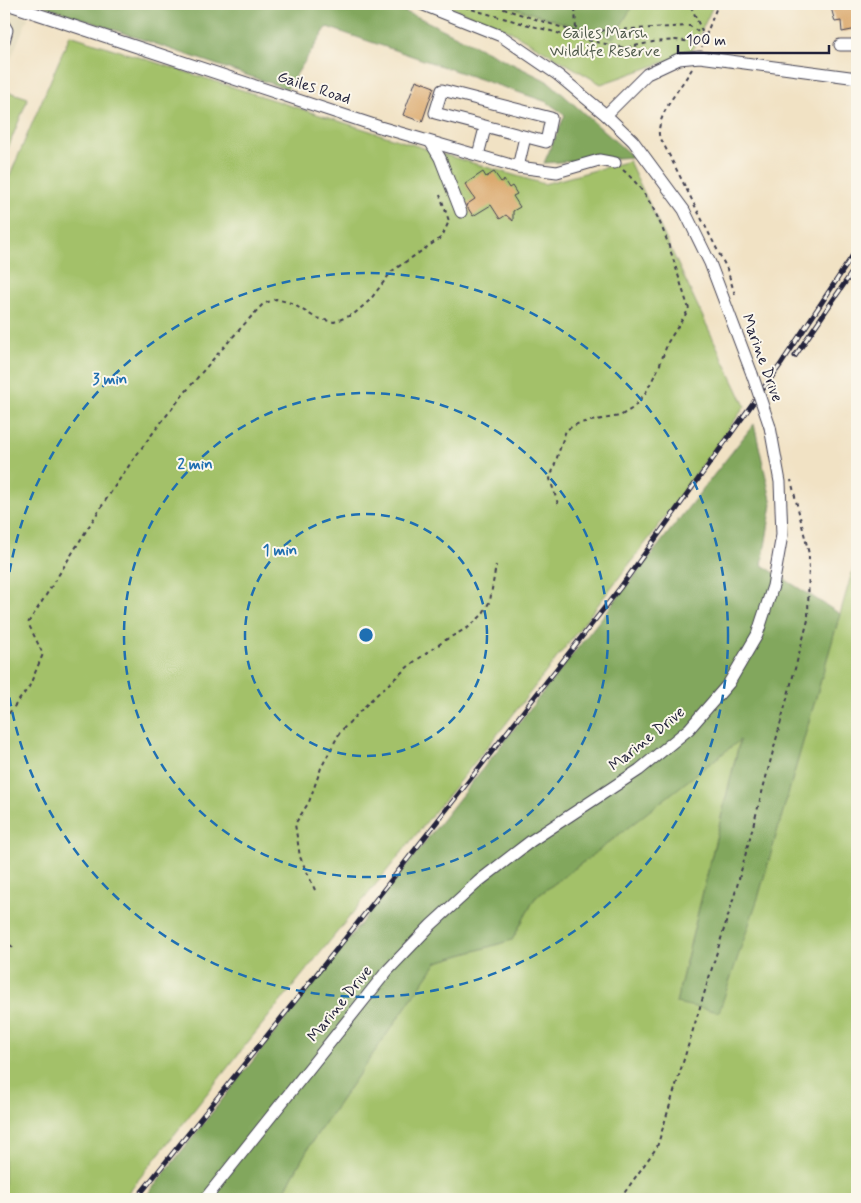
<svg xmlns="http://www.w3.org/2000/svg" width="861" height="1203" font-family="Mynerve,sans-serif">
	<style>
		.built { fill: #e0d7b7 }
		.green { fill: #a3c169; stroke: #627252 }
		.forest { fill: #82a75d; stroke: #52644c }
		.building { fill: #dbaa6f }
		.lines { fill: none; stroke-linecap: round; stroke-linejoin: round }
		.minor-casing { stroke: #413f50; stroke-width: 13 }
		.path { stroke: #413f50; stroke-width: 2; stroke-dasharray: 4 4; stroke-linecap: butt }
		.minor { stroke: #fff; stroke-width: 11 }
		.rail-casing { stroke: #22223b; stroke-width: 5 }
		.rail { stroke: #fbf7ec; stroke-width: 3; stroke-dasharray: 9; stroke-linecap: butt }
		.minor-bridge-casing { stroke: #413f50; stroke-width: 13; stroke-linecap: butt }
		.minor-bridge { stroke: #fff; stroke-width: 11 }
		.ring { fill: none; stroke: #1f6fb2; stroke-width: 2.5; stroke-dasharray: 9 6 }
		.labels { text-anchor: middle; dominant-baseline: central; stroke-width: 4; stroke-linejoin: round; paint-order: stroke }
		.park-label { font-size: 16px; fill: #4f5a4b; stroke: #fbf7ec }
		.street-label { font-size: 16px; fill: #22223b; stroke: #fbf7ec }
		.centre { fill: #1f6fb2; stroke: #fbf7ec; stroke-width: 2.5 }
		.ring-label { font-size: 15px; text-anchor: middle; font-weight: bold; fill: #1f6fb2; stroke: #fbf7ec; stroke-width: 4; stroke-linejoin: round; paint-order: stroke }
	</style>
	<rect width="100%" height="100%" fill="#fbf7ec"/>
	<filter id="ink" filterUnits="userSpaceOnUse"><feTurbulence type="fractalNoise" baseFrequency=".02" numOctaves="2"/><feDisplacementMap in="SourceGraphic" scale="10" xChannelSelector="R" yChannelSelector="G"/><feConvolveMatrix kernelMatrix="1 2 1 2 8 2 1 2 1" color-interpolation-filters="sRGB"/></filter>
	<filter id="wash" filterUnits="userSpaceOnUse"><feTurbulence type="fractalNoise" baseFrequency=".0096" numOctaves="4" result="noise"/><feDisplacementMap in="SourceGraphic" scale="20" xChannelSelector="R" yChannelSelector="G"/><feGaussianBlur stdDeviation="1.12" result="paint"/><feColorMatrix in="noise" values="0 0 0 0 0 0 0 0 0 0 0 0 0 0 0 0 0 1.4 0 .05"/><feComposite in="paint" operator="in"/></filter>
	<g filter="url(#wash)">
		<rect width="100%" height="100%" fill="#f1e2c4"/>
		<path class="built" d="M4 8 28 18 4 75Z"/>
		<g class="green">
			<path d="M442 4H714L691 53 601 84 508 30Z"/>
			<path d="M70 35 442 154 544 184 629 161 745 406 651 536 505 725 248 1042 123 1199H4V189Z"/>
			<path d="M4 90 28 98 4 158Z"/>
			<path d="M857 555V1199H280L311 1143 437 962 512 940 535 898 598 851 740 739 676 1003 758 898Z"/>
		</g>
		<g class="forest">
			<path d="M39 4H384L418 17 549 82 633 157 544 163 565 115 547 102 327 27 287 89Z"/>
			<path d="M502 4H634L613 38Z"/>
			<path d="M754 424 772 504 762 565 840 614 758 898 719 1012 676 1003 740 740 598 851 535 898 512 940 437 962 311 1143 280 1199H144Z"/>
		</g>
		<g id="blocks">
			<g class="building">
				<path d="M830 4H857V29L842 32 841 21 835 22Z"/>
				<path d="M416 80 434 87 422 122 403 115Z"/>
				<path d="M483 172 486 177 494 172 501 182 504 180 509 188 512 186 517 194 513 196 520 207 513 211V221L506 215 500 219 491 205 473 216 466 205 475 199 465 184Z"/>
			</g>
		</g>
	</g>
	<g filter="url(#ink)">
		<use href="#blocks" fill-opacity="0" stroke="#413f50" stroke-width="1"/>
		<g class="lines">
			<defs>
				<g id="minor">
					<path d="M7 4 380 127 518 167 557 172 599 160 615 163"/>
					<path d="M421 4 501 36 558 75 606 115 633 141 684 210 710 263 752 374"/>
					<path d="M4 25 7 30 4 41"/>
					<path d="M840 45H857"/>
					<path d="M442 90 551 118 546 142 435 113Z"/>
					<path d="M606 115 647 74 679 59 700 57 857 78"/>
					<path d="M431 143 440 158 461 212"/>
					<path d="M478 155 485 128"/>
					<path d="M518 167 525 137"/>
					<path d="M205 1199 387 971 431 925 479 881 531 841 639 770 689 729 729 683 757 635 773 586 782 535 780 482 770 427"/>
				</g>
			</defs>
			<use href="#minor" class="minor-casing"/>
			<g class="path">
				<path d="M457 4 477 11 551 31 567 36 625 48 653 42 675 40 703 43 702 47"/>
				<path d="M488 4 576 32 575 4"/>
				<path d="M576 32 690 26 704 36 690 4"/>
				<path d="M703 43 718 4"/>
				<path d="M692 69C681 87 657 114 659 135L727 269 736 298"/>
				<path d="M558 504 550 479 566 430 579 423 620 416 633 408 646 392 659 367 668 342 689 309C672 261 663 204 623 170"/>
				<path d="M4 720 29 687 43 654 28 623C65 567 98 508 138 453 176 401 219 351 263 304L276 299 291 303 316 318 334 322 354 314 370 300 392 271 442 237 449 221 440 195"/>
				<path d="M315 890 300 857 295 824 309 802 321 768 340 732 372 699 411 664 447 639 469 627 482 615 490 601 496 565"/>
				<path d="M4 940 16 950"/>
				<path d="M620 1199 657 1147 736 890 808 620 809 554 791 480"/>
			</g>
			<use href="#minor" class="minor"/>
			<defs>
				<g id="rail">
					<path d="M795 356 857 265"/>
					<path d="M136 1199 356 925 620 588 781 364 857 249"/>
				</g>
			</defs>
			<use href="#rail" class="rail-casing"/>
			<use href="#rail" class="rail"/>
			<defs>
				<path id="minor-bridge" d="M752 374 770 427"/>
			</defs>
			<use href="#minor-bridge" class="minor-bridge-casing"/>
			<use href="#minor-bridge" class="minor-bridge"/>
		</g>
	</g>
	<g class="ring">
		<circle cx="366" cy="635" r="121"/>
		<circle cx="366" cy="635" r="242"/>
		<circle cx="366" cy="635" r="362"/>
	</g>
	<g class="labels">
		<g class="park-label">
			<text x="605" y="33">Gailes Marsh<tspan x="605" dy="18">Wildlife Reserve</tspan></text>
		</g>
		<g class="street-label">
			<text transform="translate(314 88) rotate(18)">Gailes Road</text>
			<text transform="translate(762 358) rotate(70)">Marine Drive</text>
			<text transform="translate(647 739) rotate(-39)">Marine Drive</text>
			<text transform="translate(340 1004) rotate(-51)">Marine Drive</text>
		</g>
	</g>
	<circle cx="366" cy="635" r="8" class="centre"/>
	<g class="ring-label">
		<text x="110" y="384">3 min</text>
		<text x="195" y="469">2 min</text>
		<text x="280" y="555">1 min</text>
	</g>
	<rect width="861" height="1203" fill="none" stroke="#fbf7ec" stroke-width="20"/>
	<path d="M678 45v8h151v-8" fill="none" stroke="#22223b" stroke-width="2.5"/>
	<text x="686" y="45" font-size="15" fill="#22223b" stroke="#fbf7ec" stroke-width="4" paint-order="stroke">100 m</text>
</svg>
